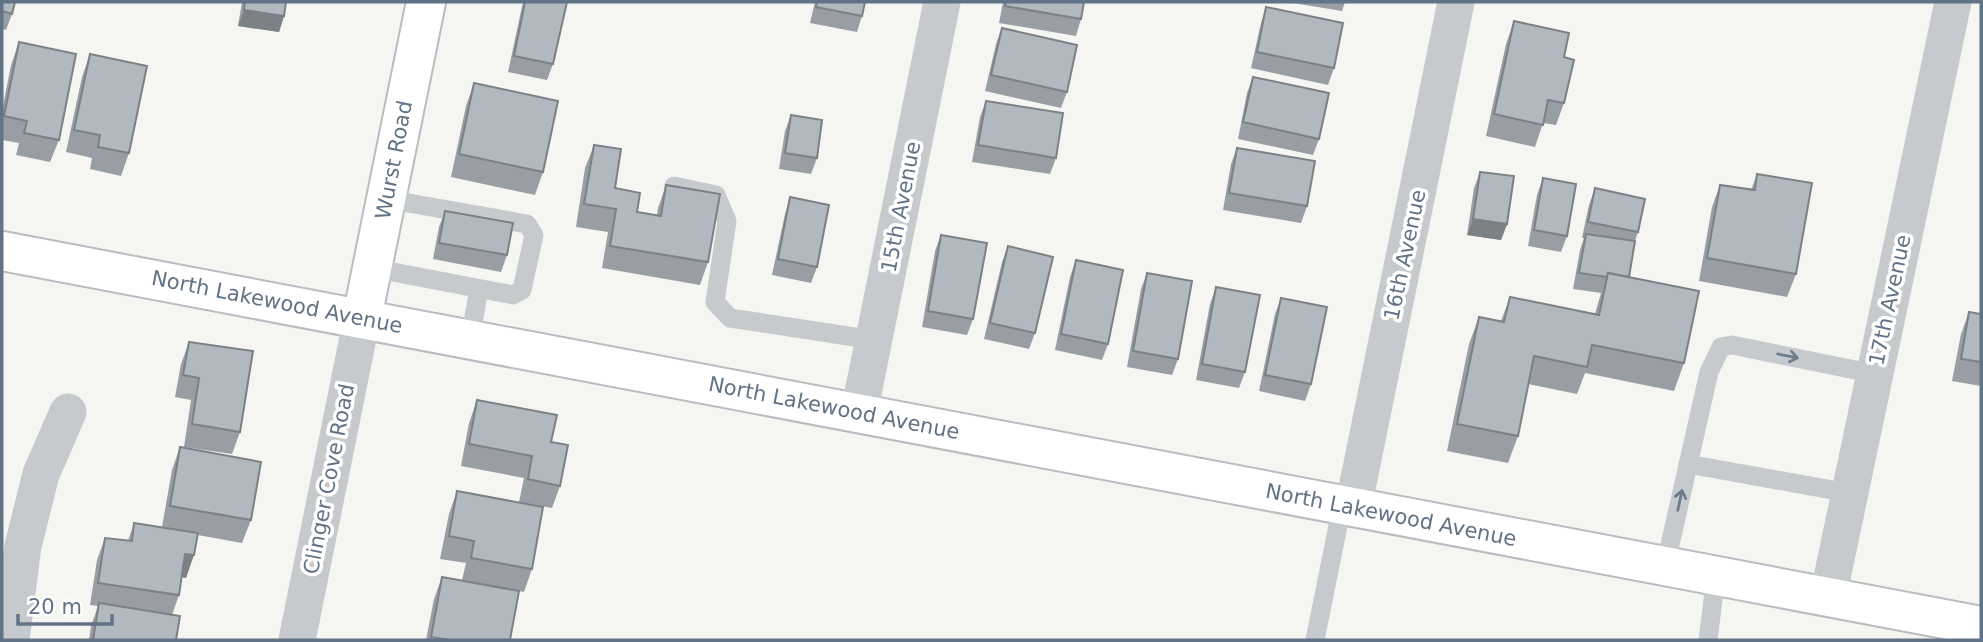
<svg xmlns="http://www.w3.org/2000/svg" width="1983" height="642" font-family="'DejaVu Sans',sans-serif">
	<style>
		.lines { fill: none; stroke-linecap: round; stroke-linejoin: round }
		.secondary-casing { stroke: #b8bdc2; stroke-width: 42 }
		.lane { stroke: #c7cacd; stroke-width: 19 }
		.street { stroke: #c7cacd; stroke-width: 37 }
		.secondary { stroke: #fff; stroke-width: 38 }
		.wall { fill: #989ea4 }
		.shaded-wall { fill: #7c8186 }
		.building { fill: #b1b8bf; stroke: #7c8186; stroke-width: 2 }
		.oneway { stroke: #6b7c8d }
		.labels { text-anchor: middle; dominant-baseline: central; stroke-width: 7; stroke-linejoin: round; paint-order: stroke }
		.street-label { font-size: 21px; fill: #617386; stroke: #fff }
	</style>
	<rect width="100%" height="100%" fill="#f5f6f1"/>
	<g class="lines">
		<defs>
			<g id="secondary">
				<path d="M2 251 1981 626"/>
				<path d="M362 318 426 2"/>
			</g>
		</defs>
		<use href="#secondary" class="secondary-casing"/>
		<g class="lane">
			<path d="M674 186 716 195 727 221 715 302 730 318 874 340"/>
			<path d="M372 268 513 295 522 290 534 235 527 224 386 199"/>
			<path d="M470 339 479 289"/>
			<path d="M1688 464 1849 493"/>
			<path d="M1665 567 1709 372 1721 347 1732 345 1875 374"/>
			<path d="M1315 640 1342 506"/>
			<path d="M1708 640 1716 576"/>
		</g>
		<g class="street">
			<path d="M859 413 942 2"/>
			<path d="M1353 508 1456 2"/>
			<path d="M1828 597 1953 2"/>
			<path d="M11 640 23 546 41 474 68 412"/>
			<path d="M297 640 362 318"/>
		</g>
		<use href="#secondary" class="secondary"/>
	</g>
	<g class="wall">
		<path d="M2 2 12 14 6 30 2 29Z"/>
		<path d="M242 2H286L284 16 279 32 238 26Z"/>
		<path d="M523 2H567L553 64 547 80 508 72Z"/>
		<path d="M815 2H865L862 16 857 32 810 23Z"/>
		<path d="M1003 2H1084L1081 19 1076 36 999 23Z"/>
		<path d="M1287 2H1345L1342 11Z"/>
		<path d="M1266 7 1334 68 1328 85 1251 68 1261 23Z"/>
		<path d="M1514 21 1564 57V103L1556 125 1543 123 1535 147 1486 136 1506 44Z"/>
		<path d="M1002 28 1067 92 1061 108 985 91 996 44Z"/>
		<path d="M19 42 59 140 50 162 16 155 19 143 2 140V111L11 65Z"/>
		<path d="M90 54 129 153 121 176 90 169 92 158 66 152 82 77Z"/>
		<path d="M1253 77 1319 139 1313 155 1238 139 1247 93Z"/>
		<path d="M474 83 543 172 535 195 451 177 466 106Z"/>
		<path d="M986 101 1056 158 1050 174 972 162 980 117Z"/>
		<path d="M791 115 817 158 811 174 779 169 785 131Z"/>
		<path d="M594 145 615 188 637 212 657 215 658 208 666 185 708 262 700 285 602 268 608 232 576 227 585 168Z"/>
		<path d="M1237 148 1307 206 1301 223 1223 210 1231 164Z"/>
		<path d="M1480 172 1507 224 1501 240 1467 235 1474 188Z"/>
		<path d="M1757 174 1796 274 1787 297 1699 281 1712 207 1720 185 1751 190Z"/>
		<path d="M1543 178 1567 236 1561 252 1528 246 1537 195Z"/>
		<path d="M1595 188 1638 232 1635 241 1629 277 1684 363 1674 391 1585 373 1577 394 1528 384 1518 436 1508 463 1447 451 1469 344 1479 317 1501 321 1510 297 1595 314 1601 293 1573 289 1580 250 1584 238H1582L1589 205Z"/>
		<path d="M790 198 817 267 811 283 772 275 785 214Z"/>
		<path d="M445 211 507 255 501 272 433 259 439 227Z"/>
		<path d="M941 235 973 319 967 335 922 327 935 251Z"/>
		<path d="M1008 246 1035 333 1029 349 984 339 1002 262Z"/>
		<path d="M1076 260 1108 344 1102 360 1055 350 1070 277Z"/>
		<path d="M1147 273 1178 359 1172 375 1127 367 1141 289Z"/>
		<path d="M1216 287 1245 372 1239 388 1196 380 1210 304Z"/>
		<path d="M1281 298 1311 384 1305 401 1259 391 1275 314Z"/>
		<path d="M1969 312 1981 314V386L1952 381 1961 334Z"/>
		<path d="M189 342 240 432 232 454 184 447 191 400 175 397 181 364Z"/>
		<path d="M477 400 551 442 560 486 552 508 519 502 524 478 461 466 469 423Z"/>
		<path d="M180 447 251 520 242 543 198 535 186 578 182 577 179 595 172 615 176 640H89L91 626 98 606 90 605 97 560 105 538 128 541 134 523 162 527 172 470Z"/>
		<path d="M457 491 532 569 524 592 462 580 466 563 440 559 449 514Z"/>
		<path d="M442 577 510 640H426L434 599Z"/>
	</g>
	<g class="shaded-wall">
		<path d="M244 10 284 16 279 32 238 26Z"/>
		<path d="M1473 219 1507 224 1501 240 1467 235Z"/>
		<path d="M185 554 194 555 186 578 177 576Z"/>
	</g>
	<g class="building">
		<path d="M2 2H15L12 14 2 11Z"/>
		<path d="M245 2H286L284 16 244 10Z"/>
		<path d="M525 2H567L553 64 514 56Z"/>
		<path d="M817 2H865L862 16 816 7Z"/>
		<path d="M1006 2H1084L1081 19 1005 6Z"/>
		<path d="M1266 7 1343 23 1334 68 1257 52Z"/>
		<path d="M1514 21 1569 33 1564 57 1574 60 1564 103 1548 100 1543 125 1494 114Z"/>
		<path d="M1002 28 1077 45 1067 92 991 75Z"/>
		<path d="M19 42 76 54 59 140 24 133 27 121 4 116Z"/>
		<path d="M90 54 147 66 129 153 98 147 100 135 74 130Z"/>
		<path d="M1253 77 1329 93 1319 139 1243 122Z"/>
		<path d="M474 83 558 101 543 172 459 154Z"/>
		<path d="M986 101 1063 113 1056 158 978 145Z"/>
		<path d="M791 115 822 120 817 158 785 153Z"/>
		<path d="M594 145 621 149 615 188 640 193 637 212 661 216 666 185 720 194 708 262 610 246 616 209 584 204Z"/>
		<path d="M1237 148 1315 161 1307 206 1229 193Z"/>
		<path d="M1480 172 1514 176 1507 224 1473 219Z"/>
		<path d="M1757 174 1812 183 1796 274 1707 258 1720 185 1755 190Z"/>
		<path d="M1543 178 1576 184 1567 236 1534 230Z"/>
		<path d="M1595 188 1645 199 1638 232 1588 222Z"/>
		<path d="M790 197 829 205 817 267 778 259Z"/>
		<path d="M445 211 513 223 507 255 439 243Z"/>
		<path d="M1586 234 1635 241 1629 277 1608 273 1607 277 1579 273Z"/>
		<path d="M941 235 987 243 973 319 928 311Z"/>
		<path d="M1008 246 1053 257 1035 333 990 323Z"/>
		<path d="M1076 260 1123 270 1108 344 1061 334Z"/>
		<path d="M1147 273 1192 281 1178 359 1133 351Z"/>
		<path d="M1608 273 1699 291 1684 363 1592 345 1587 367 1534 356 1518 436 1457 424 1479 317 1504 322 1510 297 1599 315Z"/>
		<path d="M1216 287 1260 295 1245 372 1202 364Z"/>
		<path d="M1281 298 1327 307 1311 384 1265 375Z"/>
		<path d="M1969 312 1981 314V362L1961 359Z"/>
		<path d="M189 342 253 351 240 432 192 424 199 378 183 375Z"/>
		<path d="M477 400 557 415 551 442 568 445 560 486 528 479 532 456 469 444Z"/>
		<path d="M180 447 261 462 251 520 170 506Z"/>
		<path d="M457 491 543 507 532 569 471 558 474 541 449 536Z"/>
		<path d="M134 523 198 533 194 555 185 554 179 595 98 583 105 538 132 541Z"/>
		<path d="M442 577 519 591 510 640H451L431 637Z"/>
		<path d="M99 603 180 616 176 640H93Z"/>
	</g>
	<defs><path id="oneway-shaft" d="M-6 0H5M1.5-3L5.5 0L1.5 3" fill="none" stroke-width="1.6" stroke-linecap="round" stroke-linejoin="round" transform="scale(1.75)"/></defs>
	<g class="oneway">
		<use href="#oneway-shaft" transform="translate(1788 356) rotate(11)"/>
		<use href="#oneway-shaft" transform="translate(1680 500) rotate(-78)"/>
	</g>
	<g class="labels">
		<g class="street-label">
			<text transform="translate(394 160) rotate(-79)">Wurst Road</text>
			<text transform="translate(901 207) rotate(-79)">15th Avenue</text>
			<text transform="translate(1405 255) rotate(-78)">16th Avenue</text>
			<text transform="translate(1890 300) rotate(-78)">17th Avenue</text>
			<text transform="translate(277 302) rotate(11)">North Lakewood Avenue</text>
			<text transform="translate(834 408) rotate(11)">North Lakewood Avenue</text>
			<text transform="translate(329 479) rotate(-79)">Clinger Cove Road</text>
			<text transform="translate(1391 515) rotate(11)">North Lakewood Avenue</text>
		</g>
	</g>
	<rect width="1983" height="642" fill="none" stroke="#617386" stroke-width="7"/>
	<path d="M18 614v10h94v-10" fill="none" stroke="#617386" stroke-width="3.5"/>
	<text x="28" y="614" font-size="21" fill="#617386" stroke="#ffffff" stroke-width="5" paint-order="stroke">20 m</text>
</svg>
